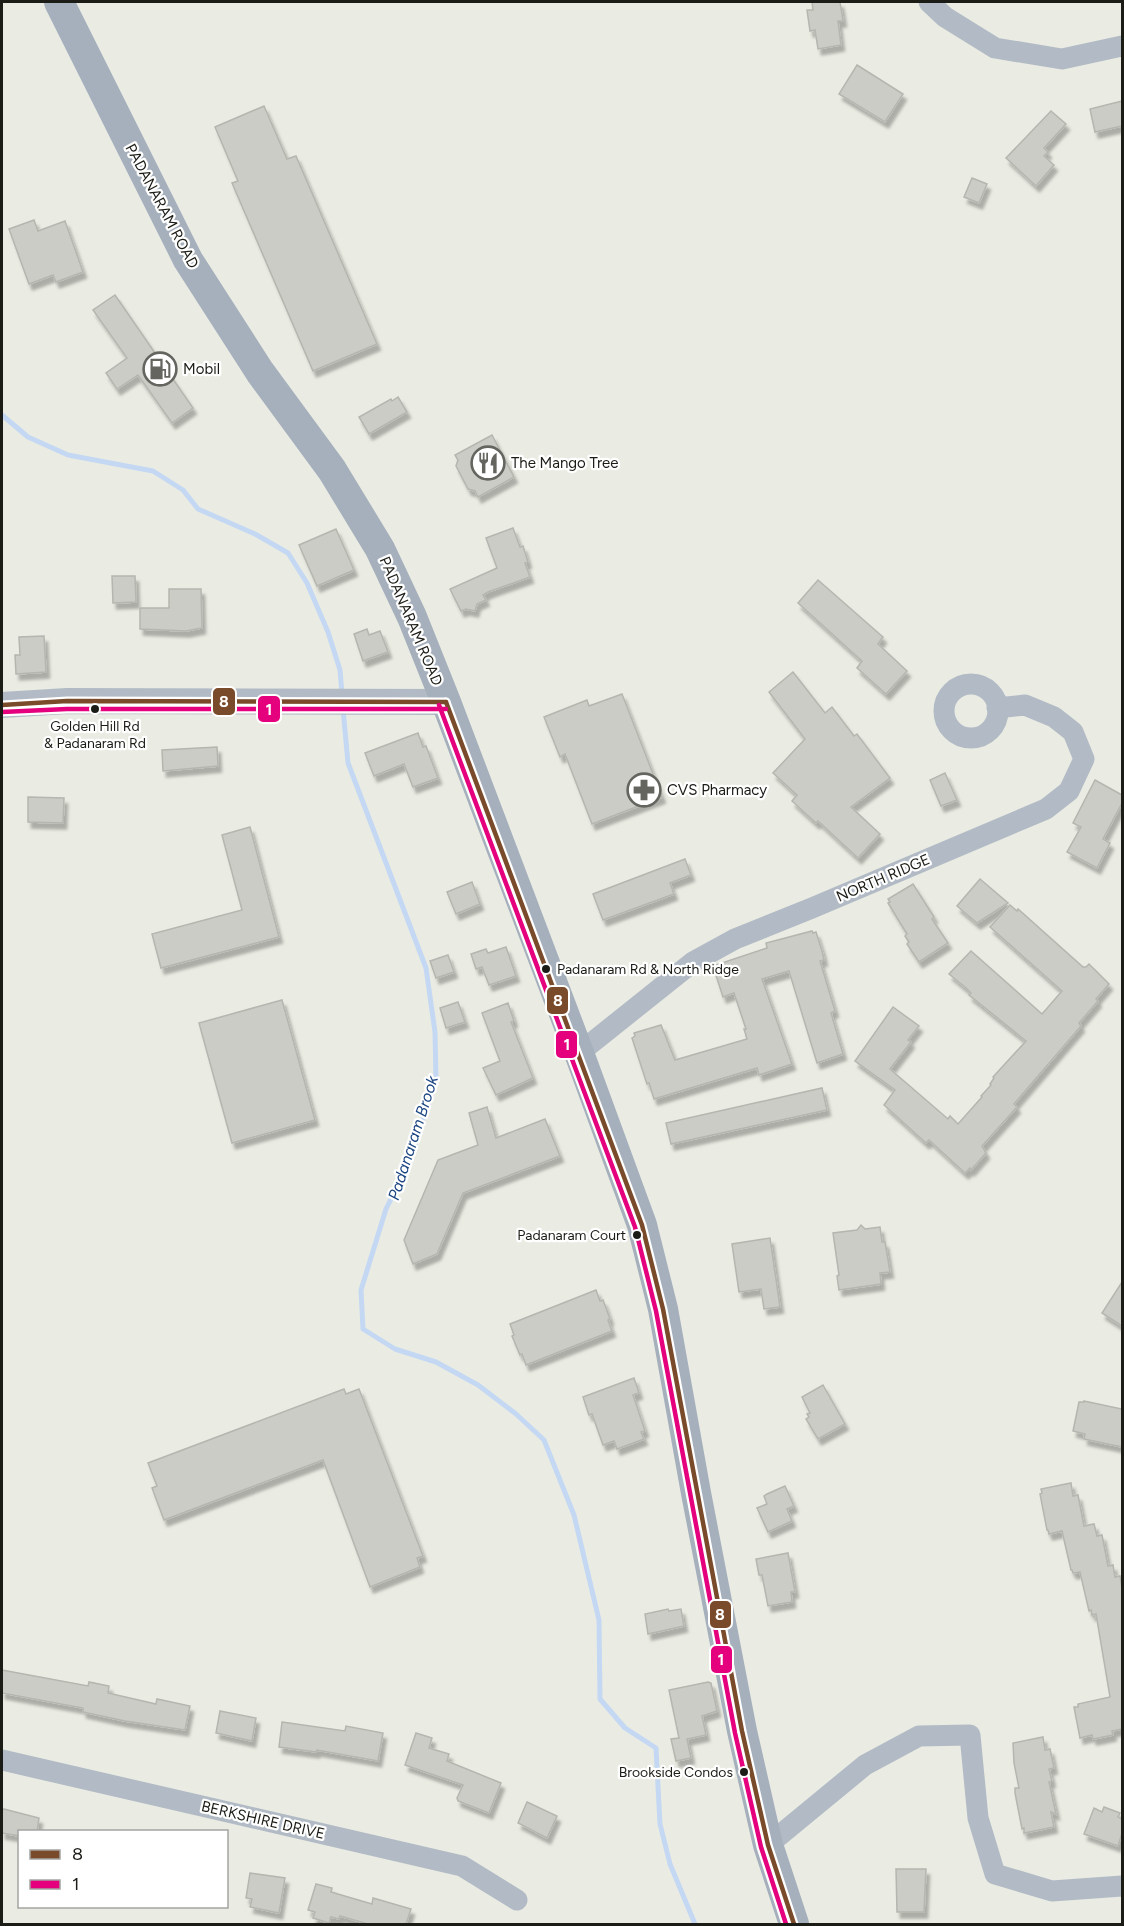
<svg xmlns="http://www.w3.org/2000/svg" width="1124" height="1926" font-family="Figtree,sans-serif">
	<style>
		.lines { fill: none; stroke-linecap: round; stroke-linejoin: round }
		.stream { stroke: #c4d8f3; stroke-width: 5 }
		.building { fill: #cbccc5; stroke: #b5b6af; stroke-width: 1.5; filter: url(#shadow) }
		.minor { stroke: #b2bbc5; stroke-width: 21 }
		.tertiary { stroke: #b2bbc5; stroke-width: 26 }
		.secondary { stroke: #a6b0bd; stroke-width: 30 }
		.bus-1-casing { stroke: #fff; stroke-width: 9 }
		.bus-2-casing { stroke: #fff; stroke-width: 9 }
		.bus-1 { stroke: #7a4b2a; stroke-width: 4.5 }
		.bus-2 { stroke: #e5007d; stroke-width: 4.5 }
		.bus-dot { fill: #1b1c16; stroke: #fff; stroke-width: 2 }
		.labels { text-anchor: middle; dominant-baseline: central; stroke-width: 4.5; stroke-linejoin: round; paint-order: stroke }
		.bus-label { font-size: 14px; fill: #1b1c16; stroke: #fff; text-anchor: end }
		.street-label { font-size: 15px; fill: #1b1c16; stroke: #fff }
		.poi-label { font-size: 15px; fill: #1b1c16; stroke: #fff; text-anchor: start }
		.water-label { font-size: 16px; font-style: italic; fill: #1b4481; stroke: #fff }
		.line-badge { stroke: #fff; stroke-width: 2 }
		.badge-label { font-size: 16px; text-anchor: middle; font-weight: bold; fill: #fff }
	</style>
	<defs>
		<filter id="shadow"><feDropShadow dx="3.5" dy="6" stdDeviation="1.5" flood-color="#0004"/></filter>
	</defs>
	<rect width="100%" height="100%" fill="#eaece3"/>
	<g class="lines">
		<g class="stream">
			<path d="M2 415 28 437 68 455 153 471 183 490 198 509 255 534 288 553 307 583 328 632 340 670 342 694"/>
			<path d="M343 709 348 763 426 968 435 1032 436 1079 409 1163 386 1209 361 1290 363 1329 395 1349 436 1362 478 1385 516 1414 544 1440 574 1515 599 1620 600 1699 625 1728 656 1748 660 1824 670 1864 695 1924"/>
		</g>
	</g>
	<g class="building">
		<path d="M812 2H840L843 21H838L841 45 818 49 815 30 810 31 807 10H813Z"/>
		<path d="M857 65 903 94 885 122 839 94Z"/>
		<path d="M1122 101V126L1095 132 1090 109Z"/>
		<path d="M264 106 287 159 296 156 377 344 313 371 232 183 238 181 215 127Z"/>
		<path d="M1051 111 1066 124 1044 148 1048 152 1044 156 1054 165 1036 186 1006 158Z"/>
		<path d="M972 178 987 184 979 203 964 197Z"/>
		<path d="M34 220 38 231 65 221 83 272 56 282 53 275 29 284 9 229Z"/>
		<path d="M115 295 193 408 172 423 138 375 117 389 106 373 127 358 93 310Z"/>
		<path d="M398 397 407 412 369 434 359 417 391 399 392 401Z"/>
		<path d="M492 435 514 477 478 497 475 491 468 489 456 466 458 460 455 455Z"/>
		<path d="M513 528 520 547 523 546 528 562 525 563 530 577 488 592 483 595 486 600 477 604 475 611 466 609 461 611 450 589 497 568 486 538Z"/>
		<path d="M336 529 354 570 317 586 299 545Z"/>
		<path d="M112 576H135L136 602 113 603Z"/>
		<path d="M818 580 883 637 878 644 907 671 886 694 857 668 862 661 798 603Z"/>
		<path d="M169 589H201L202 628 186 631 140 629V608H169Z"/>
		<path d="M367 629 369 635 380 631 388 652 363 661 354 634Z"/>
		<path d="M44 636 46 672 16 674 15 655H20L19 637Z"/>
		<path d="M793 672 825 713 832 707 854 736 857 734 890 778 851 807 880 834 858 858 818 821 816 823 792 801 797 795 773 773 805 739 769 692Z"/>
		<path d="M622 694 662 797 592 824 565 754 560 757 544 717 587 700 589 706Z"/>
		<path d="M418 733 423 747 426 746 438 778 413 787 404 764 374 776 365 753Z"/>
		<path d="M217 747 218 766 163 771 162 750Z"/>
		<path d="M945 773 957 800 941 806 930 780Z"/>
		<path d="M1095 780 1122 795V803L1103 839 1110 843 1097 868 1067 852 1081 827 1073 823Z"/>
		<path d="M28 797 64 798 63 823 28 822Z"/>
		<path d="M250 827 279 937 161 968 152 934 242 910 222 835Z"/>
		<path d="M685 859 691 875 670 883 674 894 603 920 593 894Z"/>
		<path d="M980 879 1008 903 977 923 957 906Z"/>
		<path d="M472 882 480 904 456 914 447 892Z"/>
		<path d="M913 884 934 917 932 919 948 943 919 962 907 944 909 942 905 936 907 934 888 903 890 902 888 899Z"/>
		<path d="M1010 905 1017 911 1018 909 1083 967H1086L1089 964 1109 984 1096 999 1098 1001 1079 1023 1081 1026 1014 1104 1017 1107 982 1146 986 1153 971 1170 970 1168 965 1173 929 1140 926 1143 884 1105 895 1090 855 1061 893 1007 919 1026 908 1040 911 1042 890 1069 948 1119 950 1116 958 1124 982 1097 981 1096 991 1085 990 1084 994 1078 993 1077 1026 1041 969 995 971 993 966 988 949 974 971 951 1042 1014 1062 991 990 927Z"/>
		<path d="M812 931 813 933 816 932 822 951 824 960 820 961 835 1011 831 1013 843 1054 817 1063 789 971 762 979 792 1064 759 1075 757 1068 654 1099 649 1083 647 1084 632 1038 635 1036 634 1033 661 1025 675 1060 747 1039 744 1029H746L734 993 723 997 713 966 767 948 766 943Z"/>
		<path d="M506 947 516 976 489 985 482 967 476 969 471 954 486 949 488 953Z"/>
		<path d="M448 955 454 972 436 978 430 961Z"/>
		<path d="M282 1000 315 1120 232 1143 199 1023Z"/>
		<path d="M458 1002 465 1022 446 1028 440 1008Z"/>
		<path d="M508 1003 514 1021 511 1022 533 1078 496 1095 483 1068 500 1061 482 1013Z"/>
		<path d="M822 1088 827 1110 671 1144 666 1123Z"/>
		<path d="M487 1107 496 1138 545 1119 560 1156 463 1193 437 1254 413 1264 404 1240 438 1160 478 1145 469 1113Z"/>
		<path d="M861 1225 865 1229 880 1227 882 1242H885L890 1272 880 1273 881 1284 839 1290 837 1276 839 1275 833 1233 857 1230Z"/>
		<path d="M770 1238 780 1307 764 1309 761 1289 739 1292 732 1244Z"/>
		<path d="M1122 1282V1326L1102 1313Z"/>
		<path d="M596 1290 600 1301 603 1300 610 1319 608 1320 612 1331 526 1365 522 1354 520 1355 512 1336 514 1335 510 1324Z"/>
		<path d="M634 1378 639 1393 633 1395 645 1431 641 1432 644 1439 617 1449 614 1441 603 1445 592 1414 589 1415 583 1397Z"/>
		<path d="M823 1385 845 1424 818 1439 806 1419 809 1417 807 1414 810 1413 802 1397Z"/>
		<path d="M344 1389 346 1394 359 1389 423 1556 417 1558 420 1567 370 1587 323 1460 164 1520 152 1488 157 1486 148 1463Z"/>
		<path d="M1084 1401 1122 1409V1447L1084 1439 1085 1434 1073 1431 1079 1402H1084Z"/>
		<path d="M1071 1483 1073 1496 1078 1495 1084 1526 1094 1524 1097 1536 1102 1535 1108 1566 1113 1565 1115 1577 1120 1576 1122 1588V1729L1112 1731 1113 1735 1093 1739 1092 1735 1080 1738 1074 1707H1078V1704L1110 1697 1096 1614 1092 1615 1091 1610 1089 1611 1080 1572 1073 1573 1072 1570H1071L1062 1531 1049 1534 1048 1530H1047L1040 1494 1042 1493 1041 1489Z"/>
		<path d="M785 1486 794 1506 787 1509 792 1521 768 1532 757 1508 767 1504 764 1496 767 1494Z"/>
		<path d="M788 1553 795 1592H791L792 1602 768 1606 762 1575H759L756 1559Z"/>
		<path d="M668 1609 669 1611 681 1609 684 1626 648 1634 645 1614Z"/>
		<path d="M2 1670 88 1686 89 1682 109 1686 108 1693 156 1704 157 1699 190 1706 185 1730 125 1721 83 1712V1708L2 1693Z"/>
		<path d="M708 1682 711 1683 717 1711 702 1716 706 1735 687 1739 691 1758 676 1761 671 1739 679 1738 669 1690Z"/>
		<path d="M220 1711 256 1718 252 1741 216 1733Z"/>
		<path d="M282 1722 345 1731 346 1726 383 1733 378 1761 317 1750 316 1752 279 1747Z"/>
		<path d="M416 1733 432 1738 429 1748 449 1754 447 1761 501 1783 489 1813 458 1801 457 1798 463 1785 405 1765Z"/>
		<path d="M1043 1737 1045 1750 1050 1749 1054 1768 1049 1769 1052 1781 1049 1782 1056 1814 1051 1812 1054 1827 1024 1833V1828L1022 1829 1015 1793V1788H1019L1014 1763 1013 1743Z"/>
		<path d="M527 1802 557 1816 547 1838 518 1823Z"/>
		<path d="M1104 1807 1120 1813 1118 1817 1122 1819V1833L1118 1846 1084 1834 1094 1808 1102 1812Z"/>
		<path d="M4 1809 39 1818 37 1832H20V1836L2 1833V1810Z"/>
		<path d="M896 1869H926L924 1912H897Z"/>
		<path d="M250 1873 285 1878 279 1913 250 1907 252 1899 246 1898Z"/>
		<path d="M316 1884 332 1888 331 1892 372 1904 373 1898 411 1909 406 1924H368L340 1916 339 1919 331 1917 329 1923 313 1918 315 1912 308 1910Z"/>
	</g>
	<g class="lines">
		<g class="minor">
			<path d="M929 2 945 17 995 48 1062 59 1122 46"/>
			<circle cx="971" cy="711" r="27"/>
			<path d="M579 1053 693 962 735 939 812 908 1046 809 1069 791 1084 759 1073 732 1054 717 1025 705 997 708"/>
			<path d="M2 1760 462 1866 517 1900"/>
			<path d="M768 1845 865 1765 919 1736 970 1735 978 1818 995 1874 1052 1891 1122 1886"/>
		</g>
		<path class="tertiary" d="M2 705 67 701 446 702"/>
		<path class="secondary" d="M59 2 188 260 260 372 332 470 380 549 412 617 446 702 579 1053 642 1225 663 1309 696 1493 742 1731 768 1845 794 1924"/>
		<defs>
			<g id="bus-1">
				<path d="M446 702 642 1225 663 1309 742 1731 768 1845 794 1924"/>
				<path d="M2 705 67 701 446 702"/>
			</g>
			<g id="bus-2">
				<path d="M439 705 635 1227 656 1311 735 1733 761 1847 786 1924"/>
				<path d="M2 712 67 709H446"/>
			</g>
		</defs>
		<use href="#bus-1" class="bus-1-casing"/>
		<use href="#bus-2" class="bus-2-casing"/>
		<use href="#bus-1" class="bus-1"/>
		<use href="#bus-2" class="bus-2"/>
	</g>
	<defs>
		<symbol id="fuel-ring" viewBox="-11 -11 22 22"><circle r="9.5" fill="#fff" stroke="#63655e" stroke-width="1.5"/><path d="M-5.5-6h7V0h2V4h1.3V-2.5L3-4.5l.8-.8L6-3V5H2.5V1h-1V6h-7ZM-4.2-4.7v3.2H.2V-4.7Z" fill="#63655e"/></symbol>
		<symbol id="restaurant-ring" viewBox="-11 -11 22 22"><circle r="9.5" fill="#fff" stroke="#63655e" stroke-width="1.5"/><path d="M-5-6h1v4h1v-4h1v4h1v-4h1v5L-1.5 .5V6h-2V.5L-5-1ZM5-6V6H3V1.5H1.5Q1.5-4 5-6Z" fill="#63655e"/></symbol>
		<symbol id="pharmacy-ring" viewBox="-11 -11 22 22"><circle r="9.5" fill="#fff" stroke="#63655e" stroke-width="1.5"/><path d="M-2-6h4v4h4v4h-4v4h-4v-4h-4v-4h4Z" fill="#63655e"/></symbol>
	</defs>
	<g fill-rule="evenodd">
		<use href="#fuel-ring" x="141" y="350" width="38" height="38"/>
		<use href="#restaurant-ring" x="469" y="444" width="38" height="38"/>
		<use href="#pharmacy-ring" x="625" y="771" width="38" height="38"/>
	</g>
	<g class="bus-dot">
		<circle cx="95" cy="709" r="5"/>
		<circle cx="546" cy="969" r="5"/>
		<circle cx="637" cy="1235" r="5"/>
		<circle cx="744" cy="1772" r="5"/>
	</g>
	<g class="labels">
		<g class="bus-label">
			<text x="95" y="726" text-anchor="middle">Golden Hill Rd<tspan x="95" dy="17">&amp; Padanaram Rd</tspan></text>
			<text x="557" y="969" text-anchor="start">Padanaram Rd &amp; North Ridge</text>
			<text x="626" y="1235">Padanaram Court</text>
			<text x="733" y="1772">Brookside Condos</text>
		</g>
		<g class="street-label">
			<text transform="translate(162 206) rotate(62)">PADANARAM ROAD</text>
			<text transform="translate(411 621) rotate(67)">PADANARAM ROAD</text>
			<text transform="translate(883 878) rotate(-23)">NORTH RIDGE</text>
			<text transform="translate(263 1820) rotate(13)">BERKSHIRE DRIVE</text>
		</g>
		<g class="poi-label">
			<text x="183" y="369">Mobil</text>
			<text x="511" y="463">The Mango Tree</text>
			<text x="667" y="790">CVS Pharmacy</text>
		</g>
		<g class="water-label">
			<text transform="translate(413 1138) rotate(-72)">Padanaram Brook</text>
		</g>
	</g>
	<g class="line-badge">
		<rect x="212" y="687" width="24" height="29" rx="6" fill="#7a4b2a"/>
		<rect x="257" y="695" width="24" height="28" rx="6" fill="#e5007d"/>
		<rect x="546" y="986" width="23" height="29" rx="6" fill="#7a4b2a"/>
		<rect x="555" y="1030" width="23" height="29" rx="6" fill="#e5007d"/>
		<rect x="709" y="1600" width="23" height="29" rx="6" fill="#7a4b2a"/>
		<rect x="710" y="1645" width="23" height="29" rx="6" fill="#e5007d"/>
	</g>
	<g class="badge-label">
		<text x="224" y="707">8</text>
		<text x="269" y="715">1</text>
		<text x="558" y="1006">8</text>
		<text x="567" y="1050">1</text>
		<text x="720" y="1620">8</text>
		<text x="721" y="1665">1</text>
	</g>
	<rect width="1124" height="1926" fill="none" stroke="#1b1c16" stroke-width="6"/>
	<rect x="18" y="1830" width="210" height="78" fill="#ffffff" stroke="#a4a4a2" stroke-width="1.5"/>
	<rect x="30" y="1850" width="30" height="9" fill="#7a4b2a" stroke="#a4a4a2" stroke-width="1.5"/>
	<text x="72" y="1860" font-size="18" fill="#1b1c16">8</text>
	<rect x="30" y="1880" width="30" height="9" fill="#e5007d" stroke="#a4a4a2" stroke-width="1.5"/>
	<text x="72" y="1890" font-size="18" fill="#1b1c16">1</text>
</svg>
